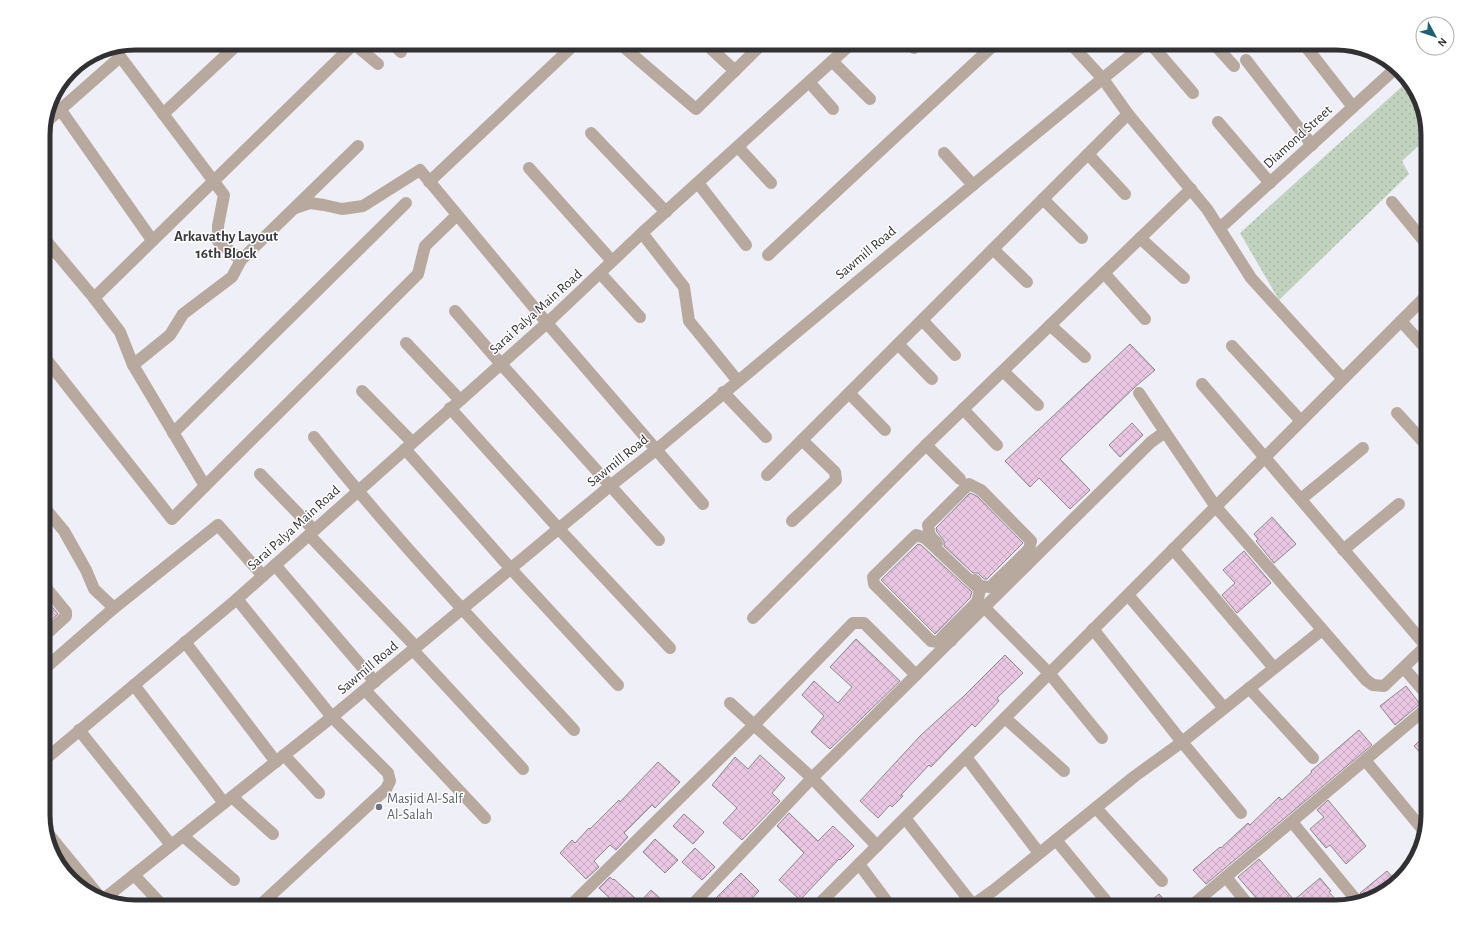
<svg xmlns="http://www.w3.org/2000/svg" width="1471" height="950" font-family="'Alegreya Sans',sans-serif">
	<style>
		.green { fill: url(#green-dots) }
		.building { fill: url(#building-cross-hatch); stroke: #8c868b }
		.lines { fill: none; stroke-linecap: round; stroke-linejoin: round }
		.minor { stroke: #b8a99e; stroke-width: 12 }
		.worship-dot { fill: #6b7280; stroke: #fff; stroke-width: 1.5 }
		.labels { text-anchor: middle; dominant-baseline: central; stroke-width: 3; stroke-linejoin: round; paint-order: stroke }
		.street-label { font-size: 14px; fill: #313134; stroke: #fff }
		.worship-label { font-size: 14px; fill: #5b616d; stroke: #fff; text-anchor: start }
		.neighbourhood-label { font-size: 15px; font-weight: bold; fill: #3b3b42; stroke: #fff }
		.rim { fill: none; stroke: #313134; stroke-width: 5 }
	</style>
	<defs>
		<pattern id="green-dots" width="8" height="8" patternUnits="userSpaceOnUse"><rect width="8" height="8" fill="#c1d2be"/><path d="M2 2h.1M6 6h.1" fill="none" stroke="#a6b5a4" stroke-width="1.8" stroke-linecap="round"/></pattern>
		<pattern id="building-cross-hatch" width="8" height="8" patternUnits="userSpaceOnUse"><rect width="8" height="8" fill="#e9c7e2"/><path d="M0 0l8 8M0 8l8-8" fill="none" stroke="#c8abc2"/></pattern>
	</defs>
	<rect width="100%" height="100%" fill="#efeff7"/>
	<path class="green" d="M1408 81 1416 89 1428 135V137L1402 161 1409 174 1279 300 1240 233Z"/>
	<g class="building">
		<path d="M1130 344 1155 370 1135 387 1060 459 1090 490 1070 509 1039 478 1030 487 1005 461Z"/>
		<path d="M1132 423 1143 435 1120 457 1109 445Z"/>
		<path d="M970 493 977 496 1023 543 987 579H984L978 573H973L944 546V541L937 532 936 528Z"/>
		<path d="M1272 517 1296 544 1274 563 1256 541 1258 539 1254 534Z"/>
		<path d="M918 544 921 545 972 592 970 598 935 634 881 580Z"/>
		<path d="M1244 551 1271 583 1237 613 1222 595 1235 583 1223 570Z"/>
		<path d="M43 596 58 614 43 627Z"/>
		<path d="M856 639 900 681 830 749 811 732 824 716 802 695 814 681 838 703 852 687 830 667Z"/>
		<path d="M1005 655 1023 673 997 698 999 701 975 727 972 724 931 767 929 765 901 795 903 796 892 807 890 805 878 818 860 801 921 735 964 696Z"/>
		<path d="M1406 686 1420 704 1395 725 1380 706Z"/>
		<path d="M1359 730 1372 745 1206 884 1193 870 1220 847 1221 848 1248 823 1250 825 1279 797 1282 800 1312 772 1311 771Z"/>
		<path d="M1428 733V761L1414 746Z"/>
		<path d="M760 755 785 778 772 793 780 801 742 840 723 823 737 808 712 785 735 757 748 769Z"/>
		<path d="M658 762 680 782 655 808 652 805 624 833 628 837 616 850 610 845 594 861 599 867 586 879 560 853 572 840 575 843 589 828 590 829 619 800 620 802Z"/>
		<path d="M1328 800 1366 846 1346 864 1330 845 1326 848 1310 829 1324 817 1317 810Z"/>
		<path d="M789 813 818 841 833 826 854 846 840 860 839 859 800 900 779 880 804 853 777 826Z"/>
		<path d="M684 814 704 832 693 844 673 826Z"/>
		<path d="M655 839 678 860 665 873 643 852Z"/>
		<path d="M695 848 715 867 702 880 682 862Z"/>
		<path d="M1259 859 1294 900 1320 878 1331 891 1329 892 1341 906 1336 907H1264L1238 877Z"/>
		<path d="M1387 871 1396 881 1382 895 1364 899 1360 893Z"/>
		<path d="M741 873 759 891 744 907H722L715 899Z"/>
		<path d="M610 877 613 880 614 879 635 898 627 907H619L599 888Z"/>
		<path d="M651 890 670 907H645L640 902Z"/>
		<path d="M1159 894 1171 907H1144Z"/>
	</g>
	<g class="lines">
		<g class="minor">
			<path d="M392 43 401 52"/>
			<path d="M619 43 696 109 763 43"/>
			<path d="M705 43 735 71"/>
			<path d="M909 43 914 48"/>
			<path d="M1070 43 1103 79 1128 114 1207 209 1251 278 1343 379"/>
			<path d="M1150 43 1193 93"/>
			<path d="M1213 43 1234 66"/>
			<path d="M1303 43 1353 107"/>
			<path d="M354 44 378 64"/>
			<path d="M113 47 224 195 218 226V241L241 260"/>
			<path d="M1246 60 1312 145"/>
			<path d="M832 61 870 99"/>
			<path d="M809 82 833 109"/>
			<path d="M60 109 152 240"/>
			<path d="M163 114 239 43"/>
			<path d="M1218 122 1270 183"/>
			<path d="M45 123 120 57"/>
			<path d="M591 133 666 212"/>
			<path d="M738 147 771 183"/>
			<path d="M944 153 973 185"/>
			<path d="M1088 154 1125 194"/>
			<path d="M529 168 612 261"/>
			<path d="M429 182 576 43"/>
			<path d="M698 183 746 245"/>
			<path d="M1043 199 1082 238"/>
			<path d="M1392 202 1428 246"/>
			<path d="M295 208 310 203 324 205 342 209 363 206 420 170 547 323 703 504"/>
			<path d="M1220 228 1396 68"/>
			<path d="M642 233 684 287 689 321 737 380"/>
			<path d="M43 237 94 298 120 332 133 365 205 486"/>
			<path d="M1140 238 1184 278"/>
			<path d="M993 249 1027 282"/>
			<path d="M768 255 996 43"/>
			<path d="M600 273 640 317"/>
			<path d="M1104 273 1145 319"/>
			<path d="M94 298 355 43"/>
			<path d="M455 311 501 364 659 540"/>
			<path d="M922 320 955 355"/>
			<path d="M1401 321 1428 351"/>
			<path d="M1050 325 1085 357"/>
			<path d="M406 343 460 400"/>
			<path d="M898 344 932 379"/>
			<path d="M1232 346 1301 421"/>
			<path d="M43 355 172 519 418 274 425 246 457 215"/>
			<path d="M133 365 170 335 183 314 232 277 241 260 358 146"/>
			<path d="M1003 371 1038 405"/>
			<path d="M1202 384 1426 646"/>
			<path d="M362 391 412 442"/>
			<path d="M723 392 766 437"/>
			<path d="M849 393 885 430"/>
			<path d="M1139 393 1165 432"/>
			<path d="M450 408 559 529 670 648"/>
			<path d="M963 409 997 445"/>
			<path d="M1397 413 1428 447"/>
			<path d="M173 433 406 203"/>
			<path d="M314 437C395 539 485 634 574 730"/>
			<path d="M926 445 960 479"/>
			<path d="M405 449 511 569 618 685"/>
			<path d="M260 474 314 530"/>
			<path d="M767 475 1128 114"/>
			<path d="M1301 499 1363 448"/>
			<path d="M43 506 64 531 86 570 94 589 114 608"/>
			<path d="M792 521 836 480 835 472 802 440"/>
			<path d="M1425 525 1428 528"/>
			<path d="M309 535 416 647"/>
			<path d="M937 543 930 536 928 525 969 484 981 490 1031 541 1029 549 1020 558"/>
			<path d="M1173 549 1274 668"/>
			<path d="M1343 550 1399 504"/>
			<path d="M275 565 375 682"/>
			<path d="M975 580 980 586 990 587 1020 558 1027 565"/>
			<path d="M43 584 66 612V616L43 637"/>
			<path d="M1128 595 1224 708"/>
			<path d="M237 599 332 717 388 773 390 781 386 789 258 907"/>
			<path d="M985 608 1049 673 1102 738"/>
			<path d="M753 618 926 445 1191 189"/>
			<path d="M1093 629 1182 742 1241 813"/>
			<path d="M945 634 977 602 980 590 925 538 916 535 873 577 874 584 931 641 938 642 945 634 951 641"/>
			<path d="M185 642 276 762"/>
			<path d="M413 650 523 769"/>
			<path d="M1404 668 1428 696"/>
			<path d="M43 670 114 608 218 525 263 576"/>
			<path d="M134 685 224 803"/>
			<path d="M1249 688 1313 758"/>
			<path d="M365 690 485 818"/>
			<path d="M730 703 812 778 877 846"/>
			<path d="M1005 718 1064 771"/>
			<path d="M79 730 171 845"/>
			<path d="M284 755 319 793"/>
			<path d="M966 757 1039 853"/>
			<path d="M1365 760 1423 830"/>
			<path d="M43 761 237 599 547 323 642 233 852 43"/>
			<path d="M232 797 273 834"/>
			<path d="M1096 808 1162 881"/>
			<path d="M905 818 973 905"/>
			<path d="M1292 822 1357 901"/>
			<path d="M46 831 100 897"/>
			<path d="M183 836 234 880"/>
			<path d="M1056 840 1107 902"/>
			<path d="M859 864 891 907"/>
			<path d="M134 875 164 907"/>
			<path d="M1226 877 1250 907"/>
			<path d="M105 898 332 717 610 486 657 449 973 185 1146 43"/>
			<path d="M578 907 573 903 754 725 853 623H864L916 675"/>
			<path d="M690 907 812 778 1151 442 1165 432 1216 507 1366 680 1373 685 1384 686 1428 644"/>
			<path d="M816 907 1428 294"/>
			<path d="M970 907 994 890 1135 776 1182 742 1322 630"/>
			<path d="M1190 907 1428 707"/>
		</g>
	</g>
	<circle class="worship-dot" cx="379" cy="807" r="4"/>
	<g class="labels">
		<g class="street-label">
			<text transform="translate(1298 137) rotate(-42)">Diamond Street</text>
			<text transform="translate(866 253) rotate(-40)">Sawmill Road</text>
			<text transform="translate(536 312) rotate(-42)">Sarai Palya Main Road</text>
			<text transform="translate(618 461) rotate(-39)">Sawmill Road</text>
			<text transform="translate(294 528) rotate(-42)">Sarai Palya Main Road</text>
			<text transform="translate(368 668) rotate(-40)">Sawmill Road</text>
		</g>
		<g class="worship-label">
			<text x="387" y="799">Masjid Al-Salf<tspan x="387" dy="16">Al-Salah</tspan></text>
		</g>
		<g class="neighbourhood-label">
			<text x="226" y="236">Arkavathy Layout<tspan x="226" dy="17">16th Block</tspan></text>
		</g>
	</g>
	<path d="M0 0H1471V950H0ZM135 50H1336A85 85 0 0 1 1421 135V815A85 85 0 0 1 1336 900H135A85 85 0 0 1 50 815V135A85 85 0 0 1 135 50Z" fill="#fff" fill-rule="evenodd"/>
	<path class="rim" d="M135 50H1336A85 85 0 0 1 1421 135V815A85 85 0 0 1 1336 900H135A85 85 0 0 1 50 815V135A85 85 0 0 1 135 50Z"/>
	<g transform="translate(1435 36) rotate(130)"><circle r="19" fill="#ffffff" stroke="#adadae"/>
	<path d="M0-3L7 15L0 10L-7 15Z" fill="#1b6172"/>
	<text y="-6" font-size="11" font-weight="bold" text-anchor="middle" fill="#313134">N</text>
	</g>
</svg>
